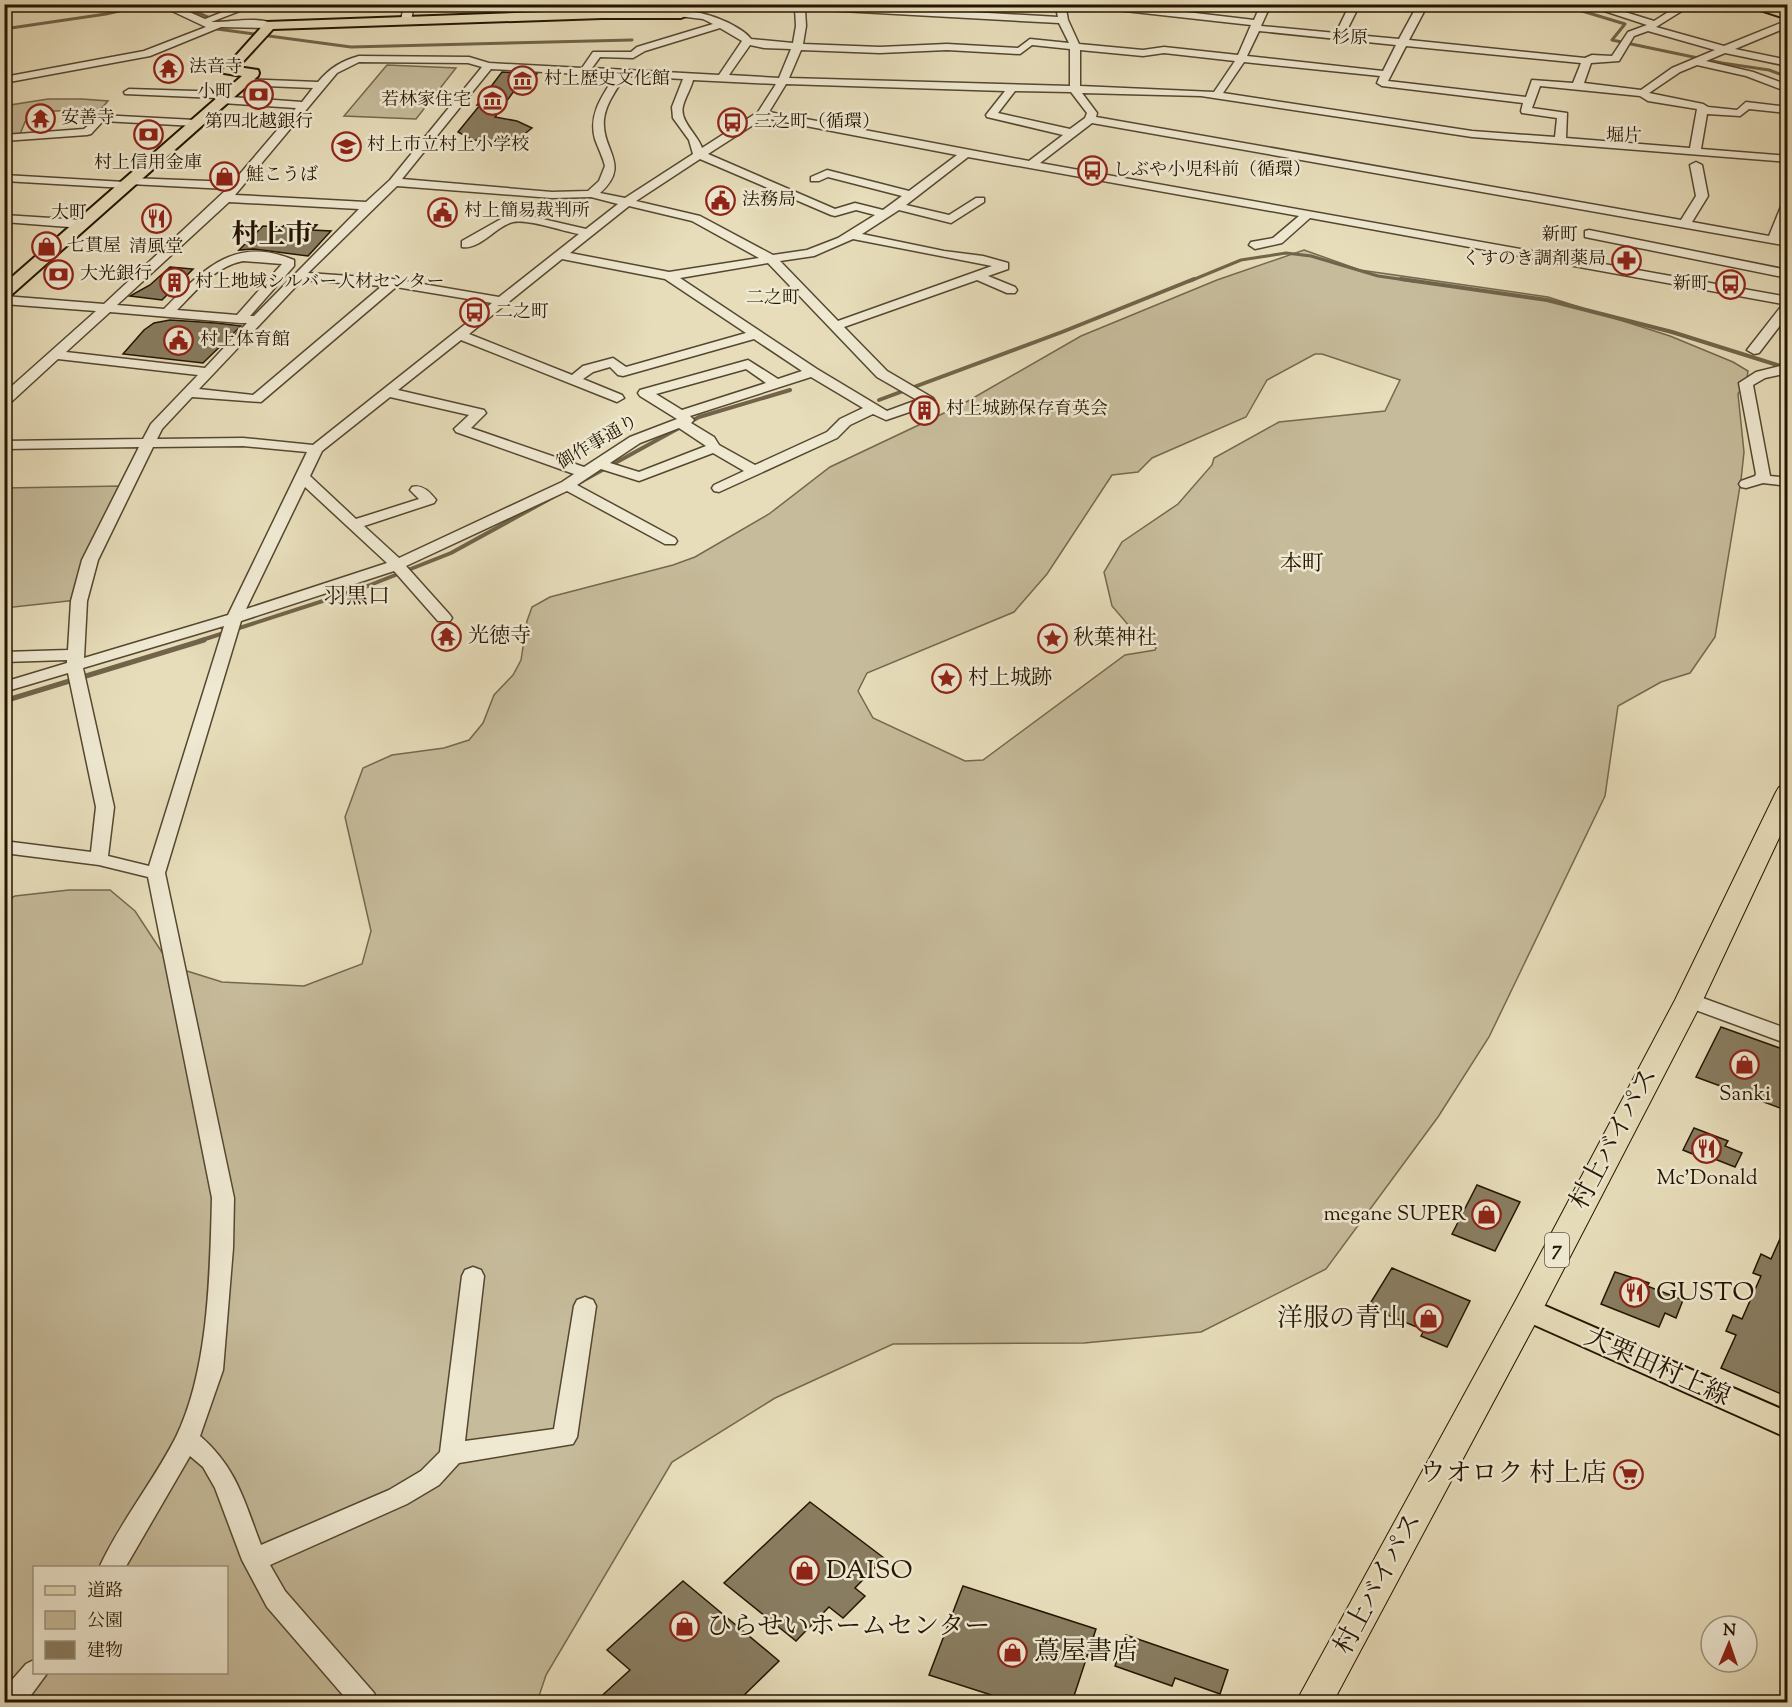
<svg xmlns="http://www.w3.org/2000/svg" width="1792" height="1707" font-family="'Sorts Mill Goudy','Noto Serif JP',serif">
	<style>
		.green { fill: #c6bb9b; stroke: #75684e; stroke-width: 1.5; fill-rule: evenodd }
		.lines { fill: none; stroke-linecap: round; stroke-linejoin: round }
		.stream-far2 { stroke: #71644a; stroke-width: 3 }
		.stream-far1 { stroke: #71644a; stroke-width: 4 }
		.stream { stroke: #71644a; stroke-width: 5 }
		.building { fill: #897d61; stroke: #241501; stroke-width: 1.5 }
		.minor-casing { stroke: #55472f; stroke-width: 3 }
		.major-casing { stroke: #241501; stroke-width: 4 }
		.highway-casing { stroke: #241501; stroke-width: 2 }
		.minor { fill: #efe9d2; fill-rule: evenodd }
		.major { fill: #e7ddba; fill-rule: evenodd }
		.highway { fill: #e7ddba; fill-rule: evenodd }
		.labels { text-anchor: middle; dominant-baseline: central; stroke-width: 5; stroke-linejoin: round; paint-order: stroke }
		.far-neighbourhood-label { font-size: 18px; fill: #241501; stroke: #efe9d2 }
		.far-poi-label { font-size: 18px; fill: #241501; stroke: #efe9d2; text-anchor: start }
		.far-street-label { font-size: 18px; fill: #241501; stroke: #efe9d2 }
		.shield { fill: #efe9d2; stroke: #615540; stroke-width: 1.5 }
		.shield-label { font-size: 20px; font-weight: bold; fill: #241501 }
		.poi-label { font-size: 21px; fill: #241501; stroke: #efe9d2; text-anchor: start }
		.neighbourhood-label { font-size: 22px; fill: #241501; stroke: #efe9d2 }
		.near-street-label { font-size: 26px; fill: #241501; stroke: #efe9d2 }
		.near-poi-label { font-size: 26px; fill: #241501; stroke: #efe9d2; text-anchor: start }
		.far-town-label { font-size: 27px; font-weight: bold; fill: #241501; stroke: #efe9d2 }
	</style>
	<rect width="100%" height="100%" fill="#e7ddba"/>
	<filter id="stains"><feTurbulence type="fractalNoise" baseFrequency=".00333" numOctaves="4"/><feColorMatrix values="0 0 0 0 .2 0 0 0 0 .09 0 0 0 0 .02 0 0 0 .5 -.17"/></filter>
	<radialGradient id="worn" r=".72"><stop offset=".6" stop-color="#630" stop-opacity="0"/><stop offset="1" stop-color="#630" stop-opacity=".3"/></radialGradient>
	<g class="green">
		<path d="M387 65 456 68 416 119 344 116Z"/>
		<path d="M48 99H82L108 101 101 109 33 112 25 122 20 134 5 135 11 122 5 117 4 106Z"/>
		<path d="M1304 250 1360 270 1548 297 1670 336 1733 362 1748 371 1747 378 1738 394 1744 452 1741 480 1715 637 1690 673 1661 682 1618 706 1605 796 1489 1037 1438 1117 1326 1269 1201 1332 1084 1343 893 1344 775 1398 672 1462 546 1675 537 1702H5V901L15 896 69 890H110L135 911 171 966 222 982 304 986 362 964 371 931 345 817 363 768 392 755 444 748 469 740 483 723 494 695 513 675 521 660 527 621 532 607 550 597 673 565 695 557 769 514 830 467 961 405 1081 336 1217 280ZM1315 354H1322L1400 380 1385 411 1279 422 1214 458 1212 465 1178 504 1122 542 1104 572 1112 606 1136 634 1145 635 1156 648 1155 650 1125 655 983 760 965 761 873 718 858 691 867 673 1014 612 1047 574 1112 475 1138 472 1152 458 1246 417 1267 380ZM34 1568H226V1672H34Z"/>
		<path d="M122 486 95 542 86 599 5 608 4 488Z"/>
	</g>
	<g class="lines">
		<g class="stream-far2">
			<path d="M177 4 217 21V29L351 47 632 40"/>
			<path d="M1559 4 1625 24 1612 40 1722 63 1769 70 1788 77"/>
			<path d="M4 29 106 14 150 4"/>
			<path d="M1190 281 1241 260 1286 253 1311 256 1378 276 1413 281"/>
		</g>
		<g class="stream-far1">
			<path d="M1401 279 1547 300 1672 332 1787 368"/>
			<path d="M879 400 1062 332 1194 279"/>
			<path d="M199 641 360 589 451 553 699 417 790 390"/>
		</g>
		<path class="stream" d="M4 701 204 640"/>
	</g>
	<g class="building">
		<path d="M502 72 537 74 523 91H514L495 117 517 121 532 128 518 139 500 142 473 140 458 132 480 105H477Z"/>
		<path d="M287 223 317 225 312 230 331 231 308 256 254 249 239 250 263 226 282 227Z"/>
		<path d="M170 267 193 269 162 300 130 296 150 285Z"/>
		<path d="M170 320 216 323 241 326 203 363 123 354 144 330 154 323Z"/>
		<path d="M1721 1027 1788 1051V1111L1696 1077Z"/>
		<path d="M1694 1128 1728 1141 1725 1146 1742 1153 1735 1167 1707 1156 1705 1159 1683 1150Z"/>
		<path d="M1477 1185 1520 1202 1495 1251 1452 1234Z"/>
		<path d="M1788 1221V1397L1721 1368 1736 1335 1726 1331 1733 1315 1742 1319 1761 1276 1753 1273 1761 1254 1771 1259Z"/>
		<path d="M1392 1268 1470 1301 1447 1347 1421 1336 1424 1330 1368 1307Z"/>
		<path d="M1615 1272 1649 1283 1647 1286 1683 1300 1676 1318 1665 1313 1659 1327 1601 1304Z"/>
		<path d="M810 1502 884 1558 855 1588 865 1596 843 1618 829 1607 796 1641 724 1583Z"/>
		<path d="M683 1581 779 1661 737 1702H595L630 1670 607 1650Z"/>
		<path d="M963 1586 1096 1629 1072 1702H1013L929 1675Z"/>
		<path d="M1126 1635 1228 1670 1220 1694 1175 1678 1172 1686 1115 1666Z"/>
	</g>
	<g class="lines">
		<defs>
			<g id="minor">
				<path d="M157 4H171L205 19 243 4H258L211 22C228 23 260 15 275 25L270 28 221 27 150 56 4 83V77L144 51 206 27Z"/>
				<path d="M404 4H414L411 21 406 24 401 21Z"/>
				<path d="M785 4H833L1058 17 1055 4H1065L1068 20 1079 44 1143 50 1164 47 1238 55 1251 25 1089 7 1085 4H1119L1254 20 1261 4H1271L1261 26 1336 33 1350 4H1360L1345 34 1399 39 1418 4H1428L1409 40 1585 58 1592 55 1612 56 1628 32 1647 25 1583 4H1599L1654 21 1681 4H1693L1656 27 1724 46 1788 20V27L1735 49 1788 60V66L1725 53 1706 61 1753 72 1788 85V92L1746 76 1697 65 1680 72 1649 93 1703 104 1708 107 1737 110 1746 102 1788 107V113L1749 109 1740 116 1707 114 1701 149 1788 156V162L1472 137 1201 96 1082 93 1097 113 1096 117 1681 220 1696 196 1690 165 1696 162 1702 165 1708 196 1692 222 1769 236 1782 204 1788 201V220L1780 238 1788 239V246L1092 123 1040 163 1788 297V315L1759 353 1754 354 1747 350 1783 304 1310 218 1282 243 1255 249 1249 245 1251 242 1273 238 1299 216 968 157 906 205 949 215 976 198H984V202L951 223 899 210 862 234 944 251 983 256 1008 263V269L988 276 1015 287 1017 290 1015 293H1007L977 280 844 327 887 371 933 398 935 401 933 404 886 420 873 414 850 425 837 438 719 492 714 491 712 488 714 485 744 471 713 453 639 481 601 469 577 485 675 538 677 541 675 544H665L567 491 406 566 450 615 452 618 450 621H438L394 571 241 621 165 873 234 1198 233 1248 223 1370 200 1436C237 1468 244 1501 261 1545L389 1490 421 1471 440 1452 462 1276 465 1270 473 1267 481 1270 484 1276 465 1441 554 1429 574 1306 577 1300 585 1297 593 1300 596 1306 577 1437 573 1444 459 1463 439 1485 407 1504 270 1565 285 1591 374 1693 378 1702H349L267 1607 242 1560 215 1488 203 1467 190 1456 125 1568H99C120 1522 153 1482 176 1437 209 1369 210 1273 212 1198L148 877 99 865 4 853V841L91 852 96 807 68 673 4 692V682L67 663V660L4 662V652L68 650 71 601 82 560 139 447 4 449V441L143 439 151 424 198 375 58 359 9 404 4 405V393L96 311 4 304V296L104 304 227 189 130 184 125 188 4 181V175L125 182 130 178 233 182 296 108 222 103 218 102V98L125 94 124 92 129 89 228 92 233 95 231 97 302 102 313 88 243 85 238 82 243 79 318 82C330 68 341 61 359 56L469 57 489 63 582 68 593 52H631L637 47 713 24 703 19 678 16 676 14C691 4 742 25 751 39L793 43 796 26 795 8 786 7ZM805 9 1059 23 1069 43 1030 39 1018 48 947 44 880 47 803 44 806 26ZM720 28 742 41 719 75 592 68 600 57 633 58 645 51ZM1259 31 1396 45 1383 71 1247 56ZM1648 31 1715 50 1672 68 1641 90 1584 83 1591 63 1619 61 1634 36ZM750 45 764 48 791 49 779 78 729 75ZM1032 45 1070 49V86L789 78 801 50 880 53 947 50 1020 54ZM1406 46 1581 63 1573 83 1532 80 1526 97 1388 81ZM1080 50 1143 56 1164 53 1235 61 1214 92 1080 86ZM359 62 468 63 482 67 390 180 366 202 235 195 337 73ZM1244 62 1380 76 1377 83 1382 86 1523 103 1521 111 1522 113 1557 118 1555 137 1472 131 1223 93ZM491 69 615 76C603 95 588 114 595 139 598 148 603 157 605 166L599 181 588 191 552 192 402 179ZM625 76 683 79 672 107 673 118 689 140 693 154 625 198 600 193C632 164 601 151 604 119 606 103 617 89 625 76ZM693 80 776 84 758 112 702 148C698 135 679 121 683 106 685 97 691 89 693 80ZM786 84 1005 91 986 115 987 117 1063 135 1029 161 769 112ZM1540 86 1640 96 1648 101 1697 109 1690 148 1566 138 1567 113 1532 108ZM1015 91 1071 92 1087 113 1085 118 1070 129 998 113ZM764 118 957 155 909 191 827 170 811 177V181H819L828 177 902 196 883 210 855 203 835 209 708 154ZM700 159 831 215 835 216 856 210 875 215 838 238 807 250 773 255 700 216 636 201ZM397 186 552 198 591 197 618 204 586 229 521 214 508 215 462 241V247C480 250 496 226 513 222 529 219 562 231 579 234L499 297 393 279 308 273ZM229 202 359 209 254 316H250L294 266V260C234 235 203 270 164 309L117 305ZM629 206 692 221 759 258 669 272 570 253ZM853 239 992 266 838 321 780 261 814 256ZM562 259 665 279 746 333 626 367 613 358 583 366 572 375 469 334ZM243 261 282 264 237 315 177 310C197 290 214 267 243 261ZM768 263 877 377 917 400 887 411 817 369 680 278ZM302 280 382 286 253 395 199 389ZM396 287 492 303 313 445 243 438 157 439 162 429 192 397 261 402ZM110 312 240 323H247L205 368 66 352ZM754 339 802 371 778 379 748 360 640 390 638 393 640 396 677 419 630 437 584 467 471 428 486 413 484 410 398 390 461 340 617 402 624 398 622 395 583 379 593 372 610 367 618 375 623 376ZM746 369 766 383 682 410 656 394ZM811 377 863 408 840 419 827 432 755 465 719 445 714 437 691 423 694 420 690 416ZM390 397 469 415 454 429 456 432 574 474 562 482 399 558 364 526 434 503 436 500C430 492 422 484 412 487L410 490 419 499 356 519 310 476 322 451ZM679 428 706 446 639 472 610 463 640 443ZM243 446 307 452 228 615 84 658 87 601 98 560 153 447ZM305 487 387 563 246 609ZM224 626 149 866 108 856 114 807 83 668Z"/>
				<path d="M100 115 195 120 200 123 195 126 103 121 91 134 87 135 4 141V135L84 129Z"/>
				<path d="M4 215 82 220 88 224 82 228 4 222Z"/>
				<path d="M1589 230 1788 270V278L1585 237V231Z"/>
				<path d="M1788 364V373L1765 378 1753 385 1770 476 1788 478V486L1763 483 1746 488 1741 487 1739 484 1741 481 1755 476 1756 474 1739 383 1756 372Z"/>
				<path d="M1689 993 1788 1029V1044L1682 1005 1679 1000 1682 995Z"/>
				<path d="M34 1660V1672H48L26 1702H4V1689L26 1664Z"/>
			</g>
			<g id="major">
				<path d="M685 4H697L693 13 681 18H602L273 29 238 67 258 70 259 73 258 76 10 296 4 298V284L242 76 224 73 223 70 266 22 602 10H679Z"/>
				<path d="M1742 4H1763L1788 11V19Z"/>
				<path d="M1527 1298 1788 1412V1438L1517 1317 1513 1309 1517 1301Z"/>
			</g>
			<path id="highway" d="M1788 785V819L1703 1000 1543 1309 1333 1702H1296L1516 1300 1675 1000 1776 792 1779 787Z"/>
		</defs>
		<use href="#minor" class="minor-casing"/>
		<use href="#major" class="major-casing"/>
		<use href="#highway" class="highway-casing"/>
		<use href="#minor" class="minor"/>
		<use href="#major" class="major"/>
		<use href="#highway" class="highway"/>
	</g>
	<defs>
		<symbol id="temple-ring" viewBox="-11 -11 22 22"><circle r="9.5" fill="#efe9d2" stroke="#8f2418" stroke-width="1.5"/><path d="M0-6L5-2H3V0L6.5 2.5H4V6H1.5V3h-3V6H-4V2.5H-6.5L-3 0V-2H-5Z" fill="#8f2418"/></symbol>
		<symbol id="museum-ring" viewBox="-11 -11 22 22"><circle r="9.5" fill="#efe9d2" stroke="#8f2418" stroke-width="1.5"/><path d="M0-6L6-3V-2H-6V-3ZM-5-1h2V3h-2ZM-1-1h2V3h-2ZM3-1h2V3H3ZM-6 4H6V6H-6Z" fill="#8f2418"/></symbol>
		<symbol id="bank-ring" viewBox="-11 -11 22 22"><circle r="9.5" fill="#efe9d2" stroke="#8f2418" stroke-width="1.5"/><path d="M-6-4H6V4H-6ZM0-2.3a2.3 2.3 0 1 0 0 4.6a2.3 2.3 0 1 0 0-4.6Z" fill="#8f2418"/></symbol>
		<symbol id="bus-ring" viewBox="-11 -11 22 22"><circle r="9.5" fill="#efe9d2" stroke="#8f2418" stroke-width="1.5"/><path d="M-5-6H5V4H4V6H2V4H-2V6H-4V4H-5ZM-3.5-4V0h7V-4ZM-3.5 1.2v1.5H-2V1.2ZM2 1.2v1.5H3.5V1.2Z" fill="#8f2418"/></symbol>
		<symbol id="school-ring" viewBox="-11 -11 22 22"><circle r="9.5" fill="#efe9d2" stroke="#8f2418" stroke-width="1.5"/><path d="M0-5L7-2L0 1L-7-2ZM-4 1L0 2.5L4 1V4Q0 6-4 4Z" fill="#8f2418"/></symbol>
		<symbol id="shop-ring" viewBox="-11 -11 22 22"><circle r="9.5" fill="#efe9d2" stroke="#8f2418" stroke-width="1.5"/><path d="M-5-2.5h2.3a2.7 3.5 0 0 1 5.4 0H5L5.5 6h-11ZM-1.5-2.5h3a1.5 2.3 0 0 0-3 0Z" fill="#8f2418"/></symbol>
		<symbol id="civic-ring" viewBox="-11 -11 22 22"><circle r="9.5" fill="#efe9d2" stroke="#8f2418" stroke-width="1.5"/><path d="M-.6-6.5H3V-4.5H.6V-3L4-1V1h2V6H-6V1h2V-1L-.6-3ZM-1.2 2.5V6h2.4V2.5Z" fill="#8f2418"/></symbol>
		<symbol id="restaurant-ring" viewBox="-11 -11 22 22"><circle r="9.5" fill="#efe9d2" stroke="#8f2418" stroke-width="1.5"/><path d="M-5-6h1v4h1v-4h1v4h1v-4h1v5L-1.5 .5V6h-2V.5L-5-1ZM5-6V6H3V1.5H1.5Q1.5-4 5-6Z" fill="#8f2418"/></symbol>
		<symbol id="pharmacy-ring" viewBox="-11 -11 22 22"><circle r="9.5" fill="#efe9d2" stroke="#8f2418" stroke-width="1.5"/><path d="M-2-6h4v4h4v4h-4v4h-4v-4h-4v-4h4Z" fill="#8f2418"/></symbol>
		<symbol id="building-ring" viewBox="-11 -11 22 22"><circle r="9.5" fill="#efe9d2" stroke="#8f2418" stroke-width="1.5"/><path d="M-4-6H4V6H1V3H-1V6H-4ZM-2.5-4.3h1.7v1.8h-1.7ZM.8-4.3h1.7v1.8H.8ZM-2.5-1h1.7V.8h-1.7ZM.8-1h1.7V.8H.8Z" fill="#8f2418"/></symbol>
		<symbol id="sight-ring" viewBox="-11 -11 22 22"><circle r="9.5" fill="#efe9d2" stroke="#8f2418" stroke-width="1.5"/><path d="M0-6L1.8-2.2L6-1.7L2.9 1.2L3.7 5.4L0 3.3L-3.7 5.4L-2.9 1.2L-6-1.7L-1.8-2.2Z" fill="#8f2418"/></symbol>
		<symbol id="supermarket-ring" viewBox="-11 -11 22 22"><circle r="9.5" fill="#efe9d2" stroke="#8f2418" stroke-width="1.5"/><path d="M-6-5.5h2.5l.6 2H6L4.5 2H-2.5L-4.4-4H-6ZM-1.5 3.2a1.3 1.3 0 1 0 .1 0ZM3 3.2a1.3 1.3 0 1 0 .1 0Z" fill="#8f2418"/></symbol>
	</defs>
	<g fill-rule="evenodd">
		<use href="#temple-ring" x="152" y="52" width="33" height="33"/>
		<use href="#museum-ring" x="506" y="64" width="33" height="33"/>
		<use href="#bank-ring" x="242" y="78" width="33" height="33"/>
		<use href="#museum-ring" x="476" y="84" width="33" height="33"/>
		<use href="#temple-ring" x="24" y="102" width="33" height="33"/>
		<use href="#bus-ring" x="716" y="106" width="33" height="33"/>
		<use href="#bank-ring" x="132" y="118" width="33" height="33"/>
		<use href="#school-ring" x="330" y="130" width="33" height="33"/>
		<use href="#bus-ring" x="1076" y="154" width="33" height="33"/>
		<use href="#shop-ring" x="208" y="160" width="33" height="33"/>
		<use href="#civic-ring" x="704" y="184" width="33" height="33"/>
		<use href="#civic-ring" x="426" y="196" width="33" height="33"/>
		<use href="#restaurant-ring" x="140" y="202" width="33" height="33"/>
		<use href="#shop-ring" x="30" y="230" width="33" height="33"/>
		<use href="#pharmacy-ring" x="1610" y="244" width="33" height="33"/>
		<use href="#bank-ring" x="42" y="258" width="33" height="33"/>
		<use href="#building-ring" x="158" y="266" width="33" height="33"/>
		<use href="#bus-ring" x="1714" y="268" width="33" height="33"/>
		<use href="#bus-ring" x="458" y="296" width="33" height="33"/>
		<use href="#civic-ring" x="162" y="324" width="33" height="33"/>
		<use href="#building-ring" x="908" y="394" width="33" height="33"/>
		<use href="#temple-ring" x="430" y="620" width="33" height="33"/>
		<use href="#sight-ring" x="1036" y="622" width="33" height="33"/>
		<use href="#sight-ring" x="930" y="662" width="33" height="33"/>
		<use href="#shop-ring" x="1728" y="1048" width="33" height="33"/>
		<use href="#restaurant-ring" x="1690" y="1132" width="33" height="33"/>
		<use href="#shop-ring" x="1470" y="1198" width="33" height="33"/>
		<use href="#restaurant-ring" x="1618" y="1276" width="33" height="33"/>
		<use href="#shop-ring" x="1412" y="1302" width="33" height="33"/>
		<use href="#supermarket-ring" x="1612" y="1458" width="33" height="33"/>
		<use href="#shop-ring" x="788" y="1554" width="33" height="33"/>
		<use href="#shop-ring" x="668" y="1610" width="33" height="33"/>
		<use href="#shop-ring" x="996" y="1636" width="33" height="33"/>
	</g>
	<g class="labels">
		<g class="far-neighbourhood-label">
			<text x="1350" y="39">杉原</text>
			<text x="215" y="93">小町</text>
			<text x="1624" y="137">堀片</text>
			<text x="69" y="214">大町</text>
			<text x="1560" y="236">新町</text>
			<text x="773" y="299">二之町</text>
		</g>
		<g class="far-poi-label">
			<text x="189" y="68">法音寺</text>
			<text x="544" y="80">村上歴史文化館</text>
			<text x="471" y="101" text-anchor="end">若林家住宅</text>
			<text x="61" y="119">安善寺</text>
			<text x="259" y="123" text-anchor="middle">第四北越銀行</text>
			<text x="754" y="123">三之町（循環）</text>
			<text x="367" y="146">村上市立村上小学校</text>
			<text x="148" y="164" text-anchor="middle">村上信用金庫</text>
			<text x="1113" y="171">しぶや小児科前（循環）</text>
			<text x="246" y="176">鮭こうば</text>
			<text x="742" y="201">法務局</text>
			<text x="464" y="212">村上簡易裁判所</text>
			<text x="67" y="247">七貫屋</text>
			<text x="156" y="248" text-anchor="middle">清風堂</text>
			<text x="1606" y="260" text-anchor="end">くすのき調剤薬局</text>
			<text x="80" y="275">大光銀行</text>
			<text x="195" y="283">村上地域シルバー人材センター</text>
			<text x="1709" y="285" text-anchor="end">新町</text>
			<text x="495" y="313">二之町</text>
			<text x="200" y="341">村上体育館</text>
			<text x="946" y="410">村上城跡保存育英会</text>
		</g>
		<g class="far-street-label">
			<text transform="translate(598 443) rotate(-30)">御作事通り</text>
		</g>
		<rect class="shield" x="1545" y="1233" width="24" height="34" rx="4.5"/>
		<g class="shield-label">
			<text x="1557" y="1250">7</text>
		</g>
		<g class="poi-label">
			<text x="468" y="637">光徳寺</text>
			<text x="1073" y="639">秋葉神社</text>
			<text x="968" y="679">村上城跡</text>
			<text x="1745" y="1095" text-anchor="middle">Sanki</text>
			<text x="1707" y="1179" text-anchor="middle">Mc'Donald</text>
			<text x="1466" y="1215" text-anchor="end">megane SUPER</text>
		</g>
		<g class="neighbourhood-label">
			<text x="1302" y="565">本町</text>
			<text x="357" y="598">羽黒口</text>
		</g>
		<g class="near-street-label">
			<text transform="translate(1615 1139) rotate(-62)">村上バイパス</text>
			<text transform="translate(1657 1368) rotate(24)">大栗田村上線</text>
			<text transform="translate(1379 1584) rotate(-62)">村上バイパス</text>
		</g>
		<g class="near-poi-label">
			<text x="1656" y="1293">GUSTO</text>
			<text x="1407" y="1319" text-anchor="end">洋服の青山</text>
			<text x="1607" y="1474" text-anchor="end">ウオロク 村上店</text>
			<text x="826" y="1571">DAISO</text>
			<text x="706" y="1627">ひらせいホームセンター</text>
			<text x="1034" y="1652">蔦屋書店</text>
		</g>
		<g class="far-town-label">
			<text x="272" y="236">村上市</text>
		</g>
	</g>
	<rect width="1792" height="1707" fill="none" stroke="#e7ddba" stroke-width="24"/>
	<rect x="6" y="6" width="1780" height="1695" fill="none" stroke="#241501" stroke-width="3"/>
	<rect x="12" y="12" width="1768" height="1683" fill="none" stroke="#241501" stroke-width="1.5"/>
	<rect x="33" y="1566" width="195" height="108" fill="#efe9d2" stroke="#9e947e" stroke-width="1.5"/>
	<rect x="45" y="1586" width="30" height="9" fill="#e7ddba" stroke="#9e947e" stroke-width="1.5"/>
	<text x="87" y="1596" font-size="18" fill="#241501">道路</text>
	<rect x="45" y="1611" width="30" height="18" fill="#c6bb9b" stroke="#9e947e" stroke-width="1.5"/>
	<text x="87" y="1626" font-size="18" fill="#241501">公園</text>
	<rect x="45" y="1641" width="30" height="18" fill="#897d61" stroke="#9e947e" stroke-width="1.5"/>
	<text x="87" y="1656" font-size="18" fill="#241501">建物</text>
	<g transform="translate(1729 1644) rotate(2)"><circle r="28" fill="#efe9d2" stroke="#9e947e" stroke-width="1.5"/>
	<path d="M0-4.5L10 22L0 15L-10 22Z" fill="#8f2418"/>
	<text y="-9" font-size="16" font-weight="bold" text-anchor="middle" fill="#241501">N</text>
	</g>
	<rect width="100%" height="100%" filter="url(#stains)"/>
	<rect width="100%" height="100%" fill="url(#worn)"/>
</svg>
